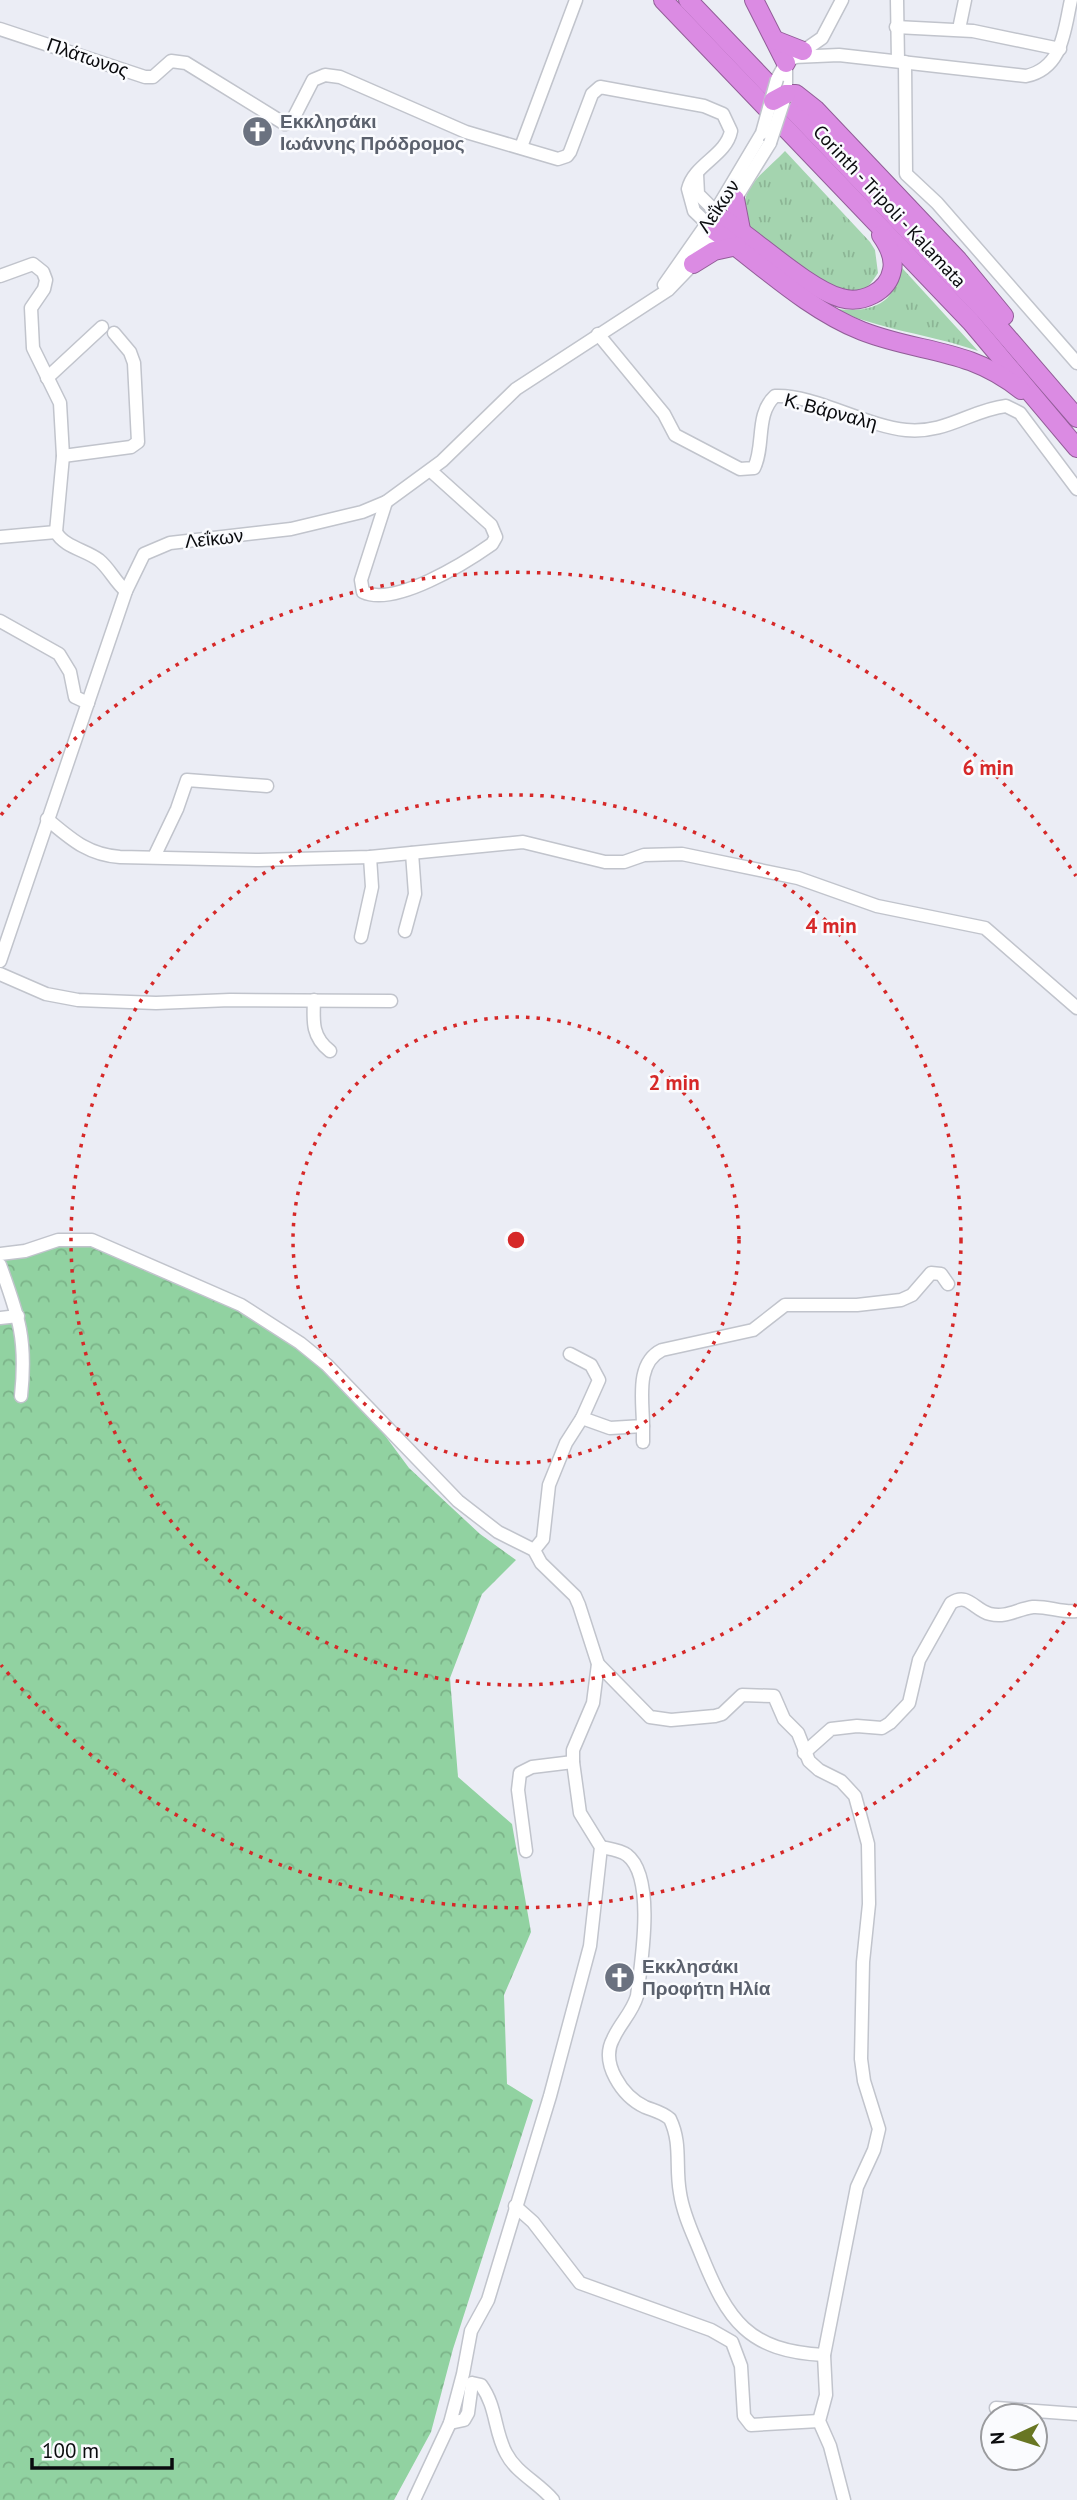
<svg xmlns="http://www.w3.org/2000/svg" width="1077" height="2500" font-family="'PT Sans',sans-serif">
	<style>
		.grass { fill: url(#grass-tufts) }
		.forest { fill: url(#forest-crowns) }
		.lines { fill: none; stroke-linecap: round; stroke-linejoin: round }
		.minor-casing { stroke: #c1c4cc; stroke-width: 15 }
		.highway-casing { stroke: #925e98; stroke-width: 20 }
		.minor { stroke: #fff; stroke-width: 12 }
		.highway { stroke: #db8be3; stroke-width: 18 }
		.minor-bridge-casing { stroke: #c1c4cc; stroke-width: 15; stroke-linecap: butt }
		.highway-bridge-casing { stroke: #925e98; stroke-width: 20; stroke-linecap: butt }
		.minor-bridge { stroke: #fff; stroke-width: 12 }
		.highway-bridge { stroke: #db8be3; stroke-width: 18 }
		.ring { fill: none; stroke: #d62828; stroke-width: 3.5; stroke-dasharray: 3.5 7 }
		.labels { text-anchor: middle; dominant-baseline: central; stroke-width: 5; stroke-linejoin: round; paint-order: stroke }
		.street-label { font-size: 19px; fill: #0a0b0e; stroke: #fafbfe }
		.worship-label { font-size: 19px; font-weight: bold; fill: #5b616d; stroke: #fafbfe; text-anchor: start }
		.centre { fill: #d62828; stroke: #fafbfe; stroke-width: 3.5 }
		.ring-label { font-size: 21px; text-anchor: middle; font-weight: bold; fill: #d62828; stroke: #fafbfe; stroke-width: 5; stroke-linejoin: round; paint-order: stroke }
	</style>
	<defs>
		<pattern id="grass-tufts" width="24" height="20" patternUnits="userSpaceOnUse" patternTransform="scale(1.75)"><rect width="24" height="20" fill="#a4d4af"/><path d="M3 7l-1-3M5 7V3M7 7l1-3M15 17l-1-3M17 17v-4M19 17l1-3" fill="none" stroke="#8cb595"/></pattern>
		<pattern id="forest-crowns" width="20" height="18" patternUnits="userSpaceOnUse" patternTransform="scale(1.75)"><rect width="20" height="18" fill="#91d2a1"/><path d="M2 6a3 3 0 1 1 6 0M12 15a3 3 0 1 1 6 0" fill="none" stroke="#7cb389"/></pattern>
	</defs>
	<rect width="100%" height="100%" fill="#ebedf5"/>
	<g class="grass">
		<path d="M785 151 870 242 875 250 878 273C873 280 868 289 860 292 832 302 768 242 745 225 738 187 760 177 785 151Z"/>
		<path d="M893 258 978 351C930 334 879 330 832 308 870 315 906 303 893 258Z"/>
	</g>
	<path class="forest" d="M50 1242 96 1243 150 1273 221 1300 278 1334 323 1368 372 1418 409 1468 480 1534 516 1560 482 1594 450 1678 458 1777 512 1824 531 1932 504 1995 507 2084 533 2100 453 2349 431 2432 394 2500H0V1321L15 1319 0 1257Z"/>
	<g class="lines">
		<defs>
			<g id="minor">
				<path d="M897 0 898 61"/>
				<path d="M896 27 973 31 1060 49"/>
				<path d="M0 29 145 77H153L171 61 186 63 285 124 292 121 313 80 325 75 340 77 466 132 558 159 567 156 570 152 592 94 600 87 704 106 723 114 731 131C726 156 694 164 688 189L694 211 715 231"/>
				<path d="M959 29 965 0"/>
				<path d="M794 57 839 55 1026 76C1063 68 1064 31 1071 0"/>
				<path d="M905 62 906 174 937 203 1077 363"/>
				<path d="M777 79 786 63 822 38 842 0"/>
				<path d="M786 94V63"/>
				<path d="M521 147 576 0"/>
				<path d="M697 174 698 194 720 216"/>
				<path d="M731 206 770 143"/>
				<path d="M0 276 33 264 43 272 46 280 44 289 31 308 33 348 60 403 63 456 56 532C64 547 86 550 99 560 110 569 115 582 126 591"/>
				<path d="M664 285 715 212 762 133"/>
				<path d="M598 334 664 414 675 435 740 469 754 468C765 446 755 414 775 396 813 394 865 426 906 430 946 434 971 410 1006 406L1020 413 1077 489"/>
				<path d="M47 378 102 327"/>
				<path d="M63 456 131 447 138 442 134 363 130 352 114 333"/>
				<path d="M386 502 361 580 363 592C395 607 465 563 492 544L496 537 491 525 431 471"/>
				<path d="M0 537 56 532"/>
				<path d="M0 621 59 654 70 672 75 697 88 703"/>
				<path d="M47 819C71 839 88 855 120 857L259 860 370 857 523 842 605 862H624L644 855 682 854 798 878 877 906 985 928 1077 1008"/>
				<path d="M154 857 177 809 187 780 267 786"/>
				<path d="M405 931 415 894 412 853"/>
				<path d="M361 937 372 887 370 857"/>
				<path d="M0 961 126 591 144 554 170 543 291 529 362 512 386 502 442 461 516 389 668 290 693 264 719 225"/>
				<path d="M0 974 46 994 78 1000 156 1003 230 1000 391 1001"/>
				<path d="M314 1000C313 1022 312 1037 330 1051"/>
				<path d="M0 1254 25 1251 58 1240H92L241 1305 300 1343 327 1365 458 1501 498 1532 534 1550 541 1563 575 1596 579 1605 598 1664 593 1703 573 1750V1762L580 1813 601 1847 590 1946 550 2096 488 2300 471 2331 463 2374 450 2423 414 2500"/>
				<path d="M0 1265C19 1317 27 1340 21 1396"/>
				<path d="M0 1318 18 1316"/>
				<path d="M582 1418 610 1428 643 1426C643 1401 635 1363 662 1350L753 1330 785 1305H857L901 1300 912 1295 931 1273 941 1274 948 1284"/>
				<path d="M643 1426V1442"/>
				<path d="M534 1550 543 1539 549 1485 566 1443 582 1418 599 1380 591 1365 570 1354"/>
				<path d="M598 1664 650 1717 671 1720 715 1716 722 1714 742 1695 774 1696 784 1719 798 1733 809 1761 819 1770 841 1781 855 1796 868 1844 869 1904 863 1962 861 2059 864 2081 879 2129 874 2150 857 2187 824 2355 826 2395 819 2421 830 2446 844 2500"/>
				<path d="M804 1753 831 1729 857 1726 882 1728 890 1723 909 1703 919 1660 951 1603C968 1592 974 1610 990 1614 1007 1618 1017 1609 1033 1607 1048 1606 1062 1613 1077 1611"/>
				<path d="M601 1847C610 1849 620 1850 627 1855 656 1877 641 1964 637 1996 632 2013 620 2023 613 2039 600 2063 622 2096 645 2107 655 2111 662 2112 670 2119 682 2144 675 2166 680 2193 683 2214 693 2234 701 2254 728 2321 748 2351 824 2355"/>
				<path d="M526 1851 518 1790 520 1773 532 1767 573 1762"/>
				<path d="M515 2206 533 2222 580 2283 711 2330 732 2342 741 2366 744 2416 751 2425 819 2421"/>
				<path d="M996 2408 1077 2414"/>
				<path d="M450 2423 464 2420 468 2413 472 2383 481 2385C497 2407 494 2431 506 2453 516 2473 539 2483 553 2500"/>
			</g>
			<g id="highway">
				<path d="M663 0 971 322 1077 448"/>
				<path d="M688 0 984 310 1077 418"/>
				<path d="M754 0 786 63"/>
				<path d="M775 40 803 51"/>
				<path d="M786 94H796L815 109 958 260 1004 316"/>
				<path d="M735 199 741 230"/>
				<path d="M723 219C755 239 808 289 841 298 862 304 888 292 892 270 895 257 888 245 881 235"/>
				<path d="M715 231C762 265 807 309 862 331 921 354 967 347 1021 390"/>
				<path d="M693 264 714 251 737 246"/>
			</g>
		</defs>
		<use href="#minor" class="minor-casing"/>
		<use href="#highway" class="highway-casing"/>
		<use href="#minor" class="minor"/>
		<use href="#highway" class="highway"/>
		<defs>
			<g id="minor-bridge">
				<path d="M762 133 777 79"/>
				<path d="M770 143 786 94"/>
			</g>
			<path id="highway-bridge" d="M773 101 786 94"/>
		</defs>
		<use href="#minor-bridge" class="minor-bridge-casing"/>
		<use href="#highway-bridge" class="highway-bridge-casing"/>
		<use href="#minor-bridge" class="minor-bridge"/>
		<use href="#highway-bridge" class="highway-bridge"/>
	</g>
	<g class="ring">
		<circle cx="516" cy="1240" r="223"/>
		<circle cx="516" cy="1240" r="445"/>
		<path d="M1076 1604A668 668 0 0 1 1 1665M1 815A668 668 0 0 1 1076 876"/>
	</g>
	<defs>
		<symbol id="church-disc" viewBox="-11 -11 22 22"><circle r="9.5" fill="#6b7280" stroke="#fafbfe"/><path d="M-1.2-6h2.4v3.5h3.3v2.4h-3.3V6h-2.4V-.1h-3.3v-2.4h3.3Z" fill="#fff"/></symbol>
	</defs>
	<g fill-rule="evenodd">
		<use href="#church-disc" x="240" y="114" width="35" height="35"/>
		<use href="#church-disc" x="602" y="1960" width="35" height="35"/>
	</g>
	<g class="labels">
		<g class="street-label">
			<text transform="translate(88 57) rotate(19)">Πλάτωνος</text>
			<text transform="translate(718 206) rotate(-56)">Λεΐκων</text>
			<text transform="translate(890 206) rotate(47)">Corinth - Tripoli - Kalamata</text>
			<text transform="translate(831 411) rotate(15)">Κ. Βάρναλη</text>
			<text transform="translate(214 538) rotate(-6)">Λεΐκων</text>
		</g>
		<g class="worship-label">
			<text x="280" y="121">Εκκλησάκι<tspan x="280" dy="22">Ιωάννης Πρόδρομος</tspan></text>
			<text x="642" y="1966">Εκκλησάκι<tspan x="642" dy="22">Προφήτη Ηλία</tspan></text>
		</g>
	</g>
	<circle cx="516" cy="1240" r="10" class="centre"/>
	<g class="ring-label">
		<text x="988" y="775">6 min</text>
		<text x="831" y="933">4 min</text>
		<text x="674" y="1090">2 min</text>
	</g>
	<g transform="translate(1014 2437) rotate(266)"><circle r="33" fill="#fafbfe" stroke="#9a9b9e" stroke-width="2"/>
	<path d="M0-5L12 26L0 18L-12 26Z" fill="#687623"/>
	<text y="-10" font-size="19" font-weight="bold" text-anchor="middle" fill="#0a0b0e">N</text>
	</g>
	<path d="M32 2458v10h140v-10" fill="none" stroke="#0a0b0e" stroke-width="3.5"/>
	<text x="42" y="2458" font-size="21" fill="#0a0b0e" stroke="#fafbfe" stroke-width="5" paint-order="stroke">100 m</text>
</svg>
